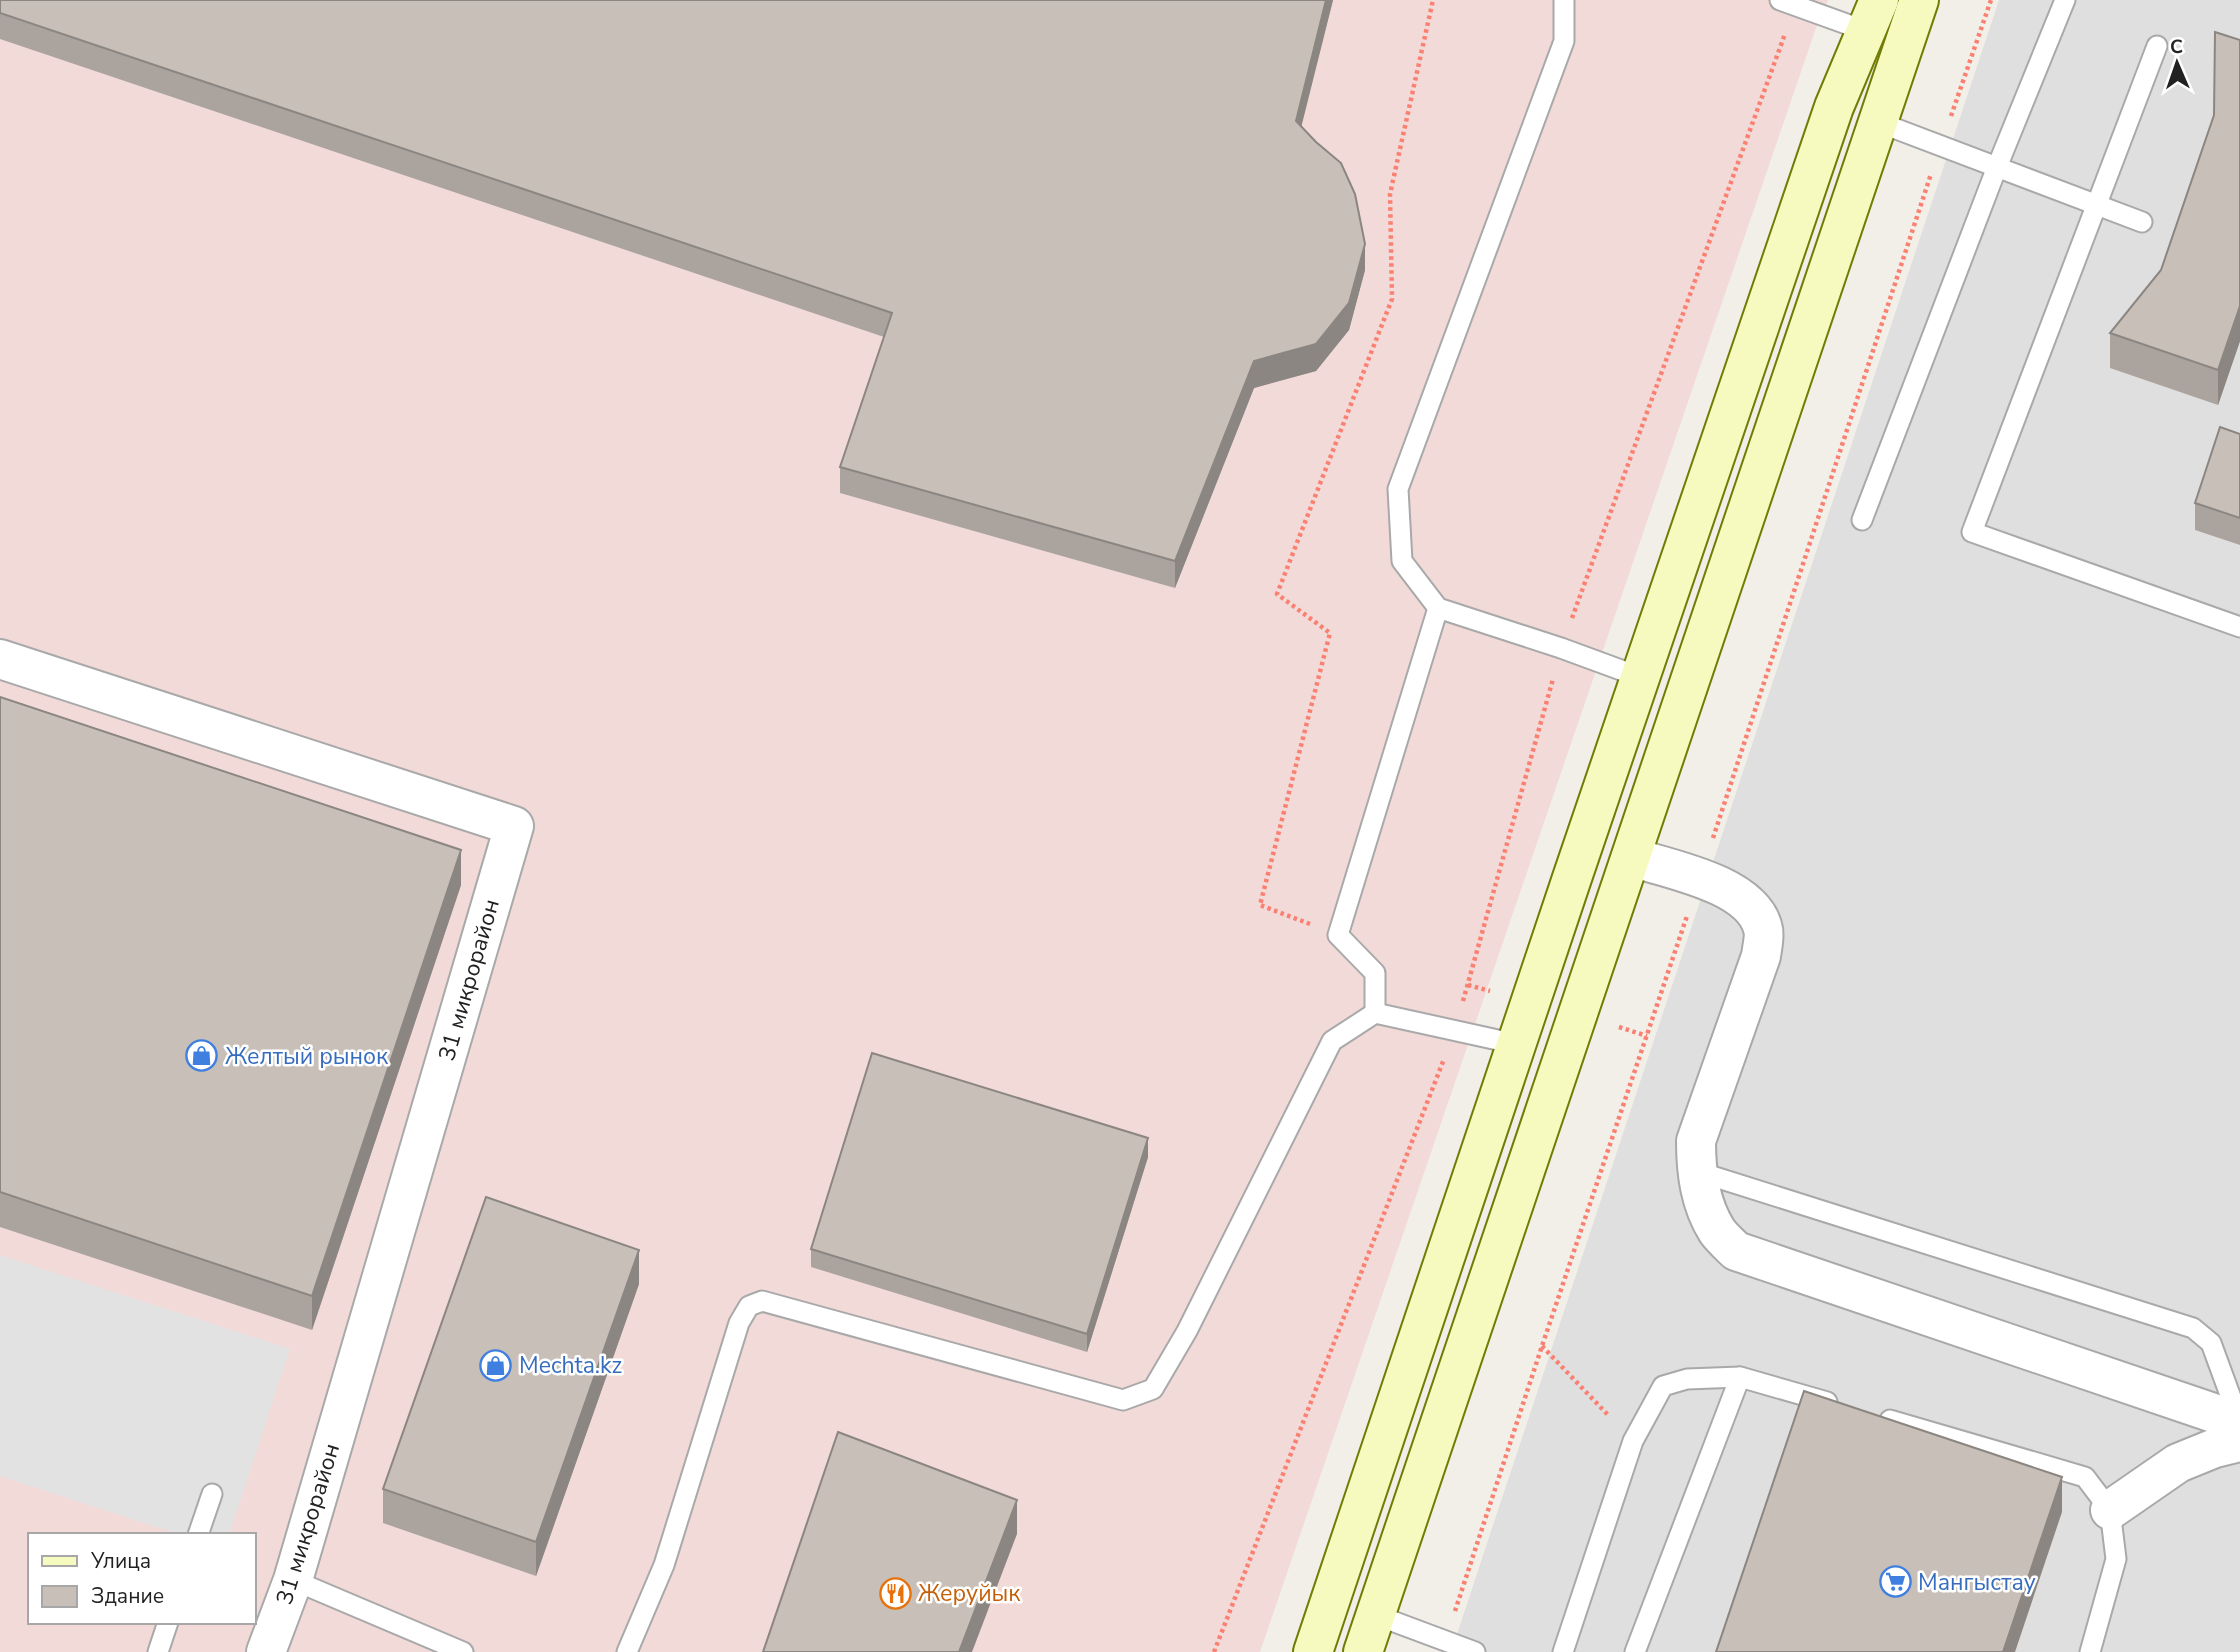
<svg xmlns="http://www.w3.org/2000/svg" width="2240" height="1652" font-family="'Nunito Sans',sans-serif">
	<style>
		.residential { fill: #e0dfdf }
		.commercial { fill: #f2dad9; fill-rule: evenodd }
		.parking { fill: #e2e2e2 }
		.lines { fill: none; stroke-linecap: round; stroke-linejoin: round }
		.lane-casing { stroke: #a9a9a9; stroke-width: 23 }
		.street-casing { stroke: #a9a9a9; stroke-width: 42 }
		.secondary-casing { stroke: #707d05; stroke-width: 42 }
		.path { stroke: #fa8072; stroke-width: 4.5; stroke-dasharray: 3.5 3.5; stroke-linecap: butt }
		.lane { stroke: #fff; stroke-width: 19 }
		.street { stroke: #fff; stroke-width: 38 }
		.secondary { stroke: #f7fabf; stroke-width: 38 }
		.wall { fill: #aba49e }
		.shaded-wall { fill: #8b8681 }
		.building { fill: #c7bfb8; stroke: #8b8681; stroke-width: 2 }
		.labels { text-anchor: middle; dominant-baseline: central; stroke-width: 5; stroke-linejoin: round; paint-order: stroke }
		.street-label { font-size: 23px; fill: #222; stroke: #fff }
		.shop-label { font-size: 23px; fill: #366cbe; stroke: #fff; text-anchor: start }
		.food-label { font-size: 23px; fill: #c56008; stroke: #fff; text-anchor: start }
	</style>
	<rect width="100%" height="100%" fill="#f2efe9"/>
	<path class="residential" d="M1999 0H2240V1652H1451Z"/>
	<path class="commercial" d="M0 0H1828L1816 28 1260 1652H0ZM30 1535H254V1622H30Z"/>
	<path class="parking" d="M0 1255 290 1349 229 1535H181L0 1476Z"/>
	<g class="lines">
		<defs>
			<g id="lane">
				<path d="M1564 0V41L1398 489 1402 561 1438 608 1561 648 1640 677"/>
				<path d="M1780 0 1866 31"/>
				<path d="M2157 46 1972 532 2240 627"/>
				<path d="M1878 122 2142 222"/>
				<path d="M1862 520 1997 167 2065 0"/>
				<path d="M1375 1013V973L1338 935 1438 608"/>
				<path d="M1696 1171 2193 1328 2211 1343 2240 1422"/>
				<path d="M1890 1420 2085 1477 2110 1510 2116 1559 2090 1652"/>
				<path d="M198 1535 212 1494"/>
				<path d="M293 1580 463 1652"/>
				<path d="M1376 1615 1475 1652"/>
				<path d="M158 1652 168 1622"/>
				<path d="M627 1652 664 1565 739 1323 749 1306 762 1301 1123 1400 1153 1389 1187 1331 1332 1041 1375 1013 1516 1044"/>
				<path d="M1563 1652 1633 1441 1663 1386 1687 1379 1740 1377 1827 1402"/>
				<path d="M1635 1652 1740 1377"/>
			</g>
			<g id="street">
				<path d="M0 659 514 826 293 1580 266 1652"/>
				<path d="M1631 857C1669 869 1753 884 1763 929 1765 936 1762 948 1761 956L1696 1141C1696 1173 1700 1204 1717 1231 1722 1238 1730 1245 1736 1251L2240 1422"/>
				<path d="M2110 1510 2178 1463 2215 1448 2240 1442"/>
			</g>
			<g id="secondary">
				<path d="M1313 1652 1572 878 1834 107 1879 0"/>
				<path d="M1363 1652 1919 0"/>
			</g>
		</defs>
		<use href="#lane" class="lane-casing"/>
		<use href="#street" class="street-casing"/>
		<use href="#secondary" class="secondary-casing"/>
		<g class="path">
			<path d="M1951 116 1991 0"/>
			<path d="M1572 618 1785 34"/>
			<path d="M1713 838 1931 174"/>
			<path d="M1310 924 1260 905 1330 633 1277 594 1392 299 1390 194 1433 0"/>
			<path d="M1468 985 1490 991"/>
			<path d="M1463 1001 1553 679"/>
			<path d="M1619 1027 1647 1036"/>
			<path d="M1542 1346 1609 1416"/>
			<path d="M1455 1611 1542 1346 1687 916"/>
			<path d="M1214 1652 1444 1059"/>
		</g>
		<use href="#lane" class="lane"/>
		<use href="#street" class="street"/>
		<use href="#secondary" class="secondary"/>
	</g>
	<g class="wall">
		<path d="M0 0H1333L1301 126 1365 270 1349 330 1316 371 1254 388 1175 588 840 493V467L884 337 0 39Z"/>
		<path d="M2240 40V341L2218 405 2110 368V333L2161 270Z"/>
		<path d="M2240 434V545L2195 530V503Z"/>
		<path d="M0 697 461 885 312 1330 0 1227Z"/>
		<path d="M1148 1157 1087 1352 811 1267V1249Z"/>
		<path d="M639 1284 536 1576 383 1523V1489Z"/>
	</g>
	<g class="shaded-wall">
		<path d="M1326 0H1333L1296 148V121Z"/>
		<path d="M1365 244V270L1349 330 1316 371 1254 388 1175 588V561L1254 361Z"/>
		<path d="M2240 306V341L2218 405V370Z"/>
		<path d="M461 850V885L312 1330V1296Z"/>
		<path d="M1148 1138V1157L1087 1352V1334Z"/>
		<path d="M639 1250V1284L536 1576V1542Z"/>
		<path d="M2062 1477V1512L2015 1652H2003Z"/>
		<path d="M1017 1500V1534L972 1652H959Z"/>
	</g>
	<g class="building">
		<path d="M0 0H1326L1296 121 1316 142 1341 163 1355 194 1365 244 1349 303 1316 344 1254 361 1175 561 840 467 892 313 0 13Z"/>
		<path d="M2215 32 2240 40V306L2218 370 2110 333 2161 270 2214 115Z"/>
		<path d="M2220 427 2240 434V518L2195 503Z"/>
		<path d="M0 697 461 850 312 1296 0 1192Z"/>
		<path d="M872 1053 1148 1138 1087 1334 811 1249Z"/>
		<path d="M486 1197 639 1250 536 1542 383 1489Z"/>
		<path d="M1804 1391 2062 1477 2003 1652H1716Z"/>
		<path d="M838 1432 1017 1500 959 1652H763Z"/>
	</g>
	<defs>
		<symbol id="shop-ring" viewBox="-11 -11 22 22"><circle r="9.5" fill="#fff" stroke="#3f7fe0" stroke-width="1.5"/><path d="M-5-2.5h2.3a2.7 3.5 0 0 1 5.4 0H5L5.5 6h-11ZM-1.5-2.5h3a1.5 2.3 0 0 0-3 0Z" fill="#3f7fe0"/></symbol>
		<symbol id="supermarket-ring" viewBox="-11 -11 22 22"><circle r="9.5" fill="#fff" stroke="#3f7fe0" stroke-width="1.5"/><path d="M-6-5.5h2.5l.6 2H6L4.5 2H-2.5L-4.4-4H-6ZM-1.5 3.2a1.3 1.3 0 1 0 .1 0ZM3 3.2a1.3 1.3 0 1 0 .1 0Z" fill="#3f7fe0"/></symbol>
		<symbol id="restaurant-ring" viewBox="-11 -11 22 22"><circle r="9.5" fill="#fff" stroke="#e8710a" stroke-width="1.5"/><path d="M-5-6h1v4h1v-4h1v4h1v-4h1v5L-1.5 .5V6h-2V.5L-5-1ZM5-6V6H3V1.5H1.5Q1.5-4 5-6Z" fill="#e8710a"/></symbol>
	</defs>
	<g fill-rule="evenodd">
		<use href="#shop-ring" x="184" y="1038" width="35" height="35"/>
		<use href="#shop-ring" x="478" y="1348" width="35" height="35"/>
		<use href="#supermarket-ring" x="1878" y="1564" width="35" height="35"/>
		<use href="#restaurant-ring" x="878" y="1576" width="35" height="35"/>
	</g>
	<g class="labels">
		<g class="street-label">
			<text transform="translate(469 980) rotate(-74)">31 микрорайон</text>
			<text transform="translate(308 1524) rotate(-73)">31 микрорайон</text>
		</g>
		<g class="shop-label">
			<text x="225" y="1056">Желтый рынок</text>
			<text x="519" y="1365">Mechta.kz</text>
			<text x="1918" y="1582">Мангыстау</text>
		</g>
		<g class="food-label">
			<text x="918" y="1593">Жеруйык</text>
		</g>
	</g>
	<rect x="28" y="1533" width="228" height="91" fill="#ffffff" stroke="#a7a7a7" stroke-width="2"/>
	<rect x="42" y="1556" width="35" height="10" fill="#f7fabf" stroke="#a7a7a7" stroke-width="2"/>
	<text x="91" y="1568" font-size="21" fill="#222222">Улица</text>
	<rect x="42" y="1586" width="35" height="21" fill="#c7bfb8" stroke="#a7a7a7" stroke-width="2"/>
	<text x="91" y="1603" font-size="21" fill="#222222">Здание</text>
	<g transform="translate(2177 63) rotate(358)" stroke="#ffffff" stroke-width="5" paint-order="stroke">
	<path d="M0-5L12 26L0 18L-12 26Z" fill="#222222"/>
	<text y="-10" font-size="19" font-weight="bold" text-anchor="middle" fill="#222222">С</text>
	</g>
</svg>
